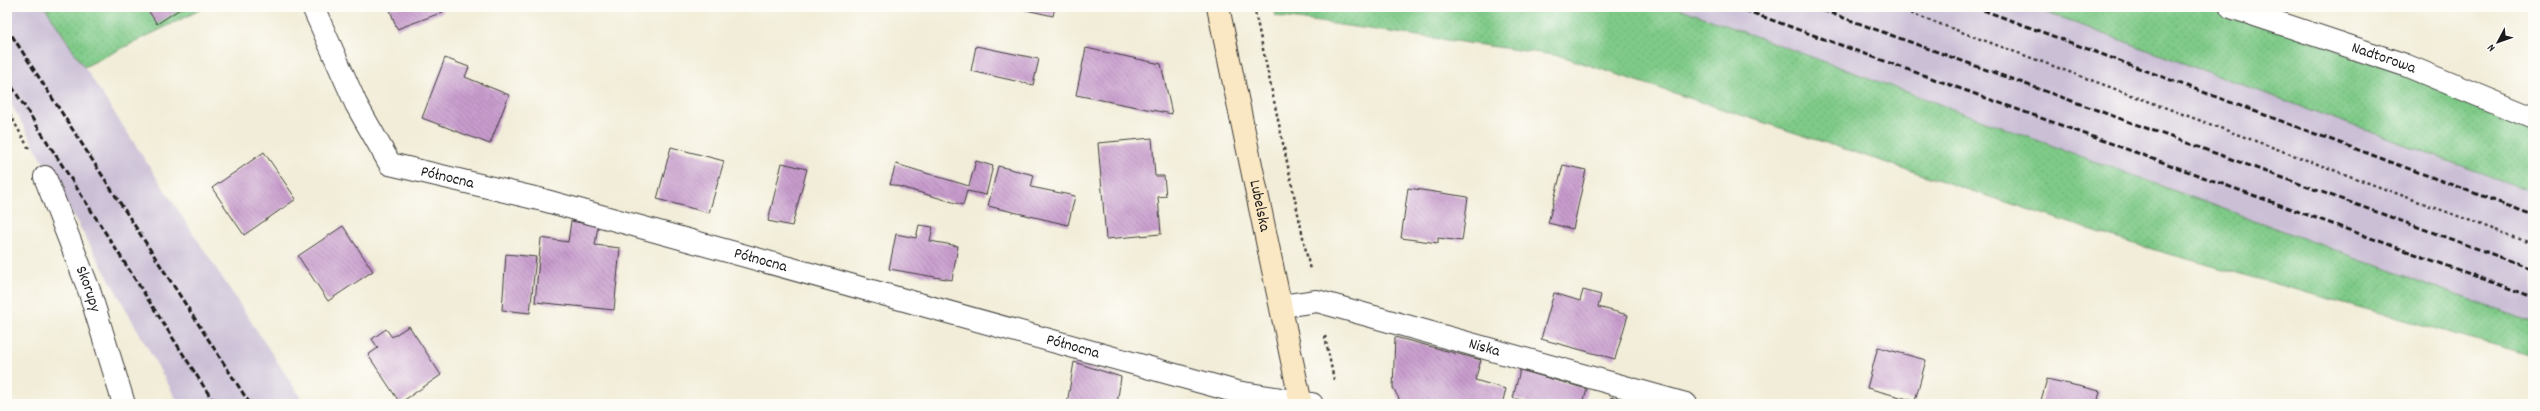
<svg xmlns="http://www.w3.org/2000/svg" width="2540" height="411" font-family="Dekko,sans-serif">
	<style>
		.industrial { fill: #cbbfd6 }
		.grass { fill: url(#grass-dots); stroke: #4e7352 }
		.building { fill: url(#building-back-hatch) }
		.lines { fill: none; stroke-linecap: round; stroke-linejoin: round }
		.minor-casing { stroke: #3c3b38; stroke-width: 24 }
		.secondary-casing { stroke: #3c3b38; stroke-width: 24 }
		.path { stroke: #3c3b38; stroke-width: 2.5; stroke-dasharray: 3 3; stroke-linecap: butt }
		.minor { stroke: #fff; stroke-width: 22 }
		.secondary { stroke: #fae7c3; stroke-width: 22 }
		.rail { stroke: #1c1c1c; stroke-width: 3; stroke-dasharray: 6 3; stroke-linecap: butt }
		.labels { text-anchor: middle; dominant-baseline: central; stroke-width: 4; stroke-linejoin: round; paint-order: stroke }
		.street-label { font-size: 16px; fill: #1c1c1c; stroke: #fdfcf7 }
	</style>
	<defs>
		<pattern id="grass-dots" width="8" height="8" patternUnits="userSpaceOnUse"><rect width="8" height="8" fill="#7fca88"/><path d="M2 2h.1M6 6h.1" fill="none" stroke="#6dad75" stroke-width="1.8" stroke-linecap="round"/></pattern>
		<pattern id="building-back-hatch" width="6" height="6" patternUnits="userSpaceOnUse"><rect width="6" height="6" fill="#c89ccd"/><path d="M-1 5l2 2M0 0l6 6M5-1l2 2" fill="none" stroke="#a27ea6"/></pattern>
	</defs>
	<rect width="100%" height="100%" fill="#fdfcf7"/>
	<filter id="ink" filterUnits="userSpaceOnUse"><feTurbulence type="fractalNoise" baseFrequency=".025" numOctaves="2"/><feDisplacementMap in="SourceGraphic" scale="8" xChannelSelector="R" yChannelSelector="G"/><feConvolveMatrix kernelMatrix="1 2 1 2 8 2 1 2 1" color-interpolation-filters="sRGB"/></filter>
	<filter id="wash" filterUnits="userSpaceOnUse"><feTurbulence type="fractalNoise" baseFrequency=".012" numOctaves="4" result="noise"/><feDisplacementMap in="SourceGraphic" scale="16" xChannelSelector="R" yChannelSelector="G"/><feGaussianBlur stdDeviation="0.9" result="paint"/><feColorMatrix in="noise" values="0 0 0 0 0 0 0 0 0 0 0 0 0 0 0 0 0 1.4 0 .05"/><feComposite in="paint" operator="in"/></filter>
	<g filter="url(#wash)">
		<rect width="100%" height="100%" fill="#f2edd8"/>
		<g class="industrial">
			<path d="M7 7H45L305 404H179L7 97Z"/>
			<path d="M1676 7H2034L2533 192V323Z"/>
		</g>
		<g class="grass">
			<path d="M45 7H206L84 67Z"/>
			<path d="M1274 7H1676L2533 323V356L2134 244 1561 56 1276 16Z"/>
			<path d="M2031 7H2217L2404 73 2533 124V192Z"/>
		</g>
		<g id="blocks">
			<g class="building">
				<path d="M146 7H183L157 24Z"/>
				<path d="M389 7H441L443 12 397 29Z"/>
				<path d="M1013 7H1055L1053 16Z"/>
				<path d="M976 46 1039 59 1033 85 971 71Z"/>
				<path d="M1086 48 1161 64 1172 114 1076 95Z"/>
				<path d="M445 58 469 67 465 77 509 95 490 144 422 118Z"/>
				<path d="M1152 138 1155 176H1164L1166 196 1158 197 1161 234 1106 239 1098 143Z"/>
				<path d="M671 147 724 161 709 213 657 199Z"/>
				<path d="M264 152 296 199 244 235 212 188Z"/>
				<path d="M976 161 993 166 986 195 967 191 963 205 890 184 896 164 969 186Z"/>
				<path d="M782 163 807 169 792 226 768 221Z"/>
				<path d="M1563 165 1586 170 1573 229 1548 223Z"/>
				<path d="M998 166 1034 175 1031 187 1075 196 1068 225 988 206Z"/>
				<path d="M1408 188 1468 197 1462 241 1438 238V243L1401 238Z"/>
				<path d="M571 221 598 226 595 245 620 248 614 310 535 302 541 238 568 242Z"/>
				<path d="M919 225 933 227 930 241 958 246 952 280 889 269 896 234 916 238Z"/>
				<path d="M343 226 373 271 328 301 298 256Z"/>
				<path d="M506 254 536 257 530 313 502 310Z"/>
				<path d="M1583 290 1601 295 1598 307 1628 315 1615 359 1541 339 1554 293 1580 301Z"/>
				<path d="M409 326 441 375 400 403 368 355 378 348 372 339 386 329 392 337Z"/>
				<path d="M1395 337 1481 360 1475 380 1506 389 1502 404H1402L1393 388Z"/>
				<path d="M1878 347 1926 360 1915 401 1867 388Z"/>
				<path d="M1074 362 1121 377 1117 404H1067Z"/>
				<path d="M1520 370 1587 389 1583 404H1526L1527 402 1513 398Z"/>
				<path d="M2047 379 2100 391 2097 404H2040Z"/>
				<path d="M1611 397 1634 404H1609Z"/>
				<path d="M1965 400 1977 404H1964Z"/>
			</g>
		</g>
	</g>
	<g filter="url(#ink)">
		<use href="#blocks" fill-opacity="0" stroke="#3c3b38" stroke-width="1"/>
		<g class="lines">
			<defs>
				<g id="minor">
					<path id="s1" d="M313 7 356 104 390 164 543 200 1237 392 1312 404"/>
					<path id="s2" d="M2231 7 2405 65 2533 118"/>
					<path id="s3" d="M45 177 89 290 124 404"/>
					<path id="s4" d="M1281 306 1317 301 1686 404"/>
				</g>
				<g id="secondary">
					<path id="s5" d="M1218 7 1301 404"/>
				</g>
			</defs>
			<use href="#minor" class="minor-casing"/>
			<use href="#secondary" class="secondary-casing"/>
			<g class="path">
				<path d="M1254 7 1310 270"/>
				<path d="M1894 7 2533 244"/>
				<path d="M7 109 29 149"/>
				<path d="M1325 336 1334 380"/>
			</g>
			<use href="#minor" class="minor"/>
			<use href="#secondary" class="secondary"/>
			<g class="rail">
				<path d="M1736 7 2533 297"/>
				<path d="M1814 7 2533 269"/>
				<path d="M1975 7 2533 215"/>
				<path d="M7 28 250 404"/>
				<path d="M7 79 215 404"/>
			</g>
		</g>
	</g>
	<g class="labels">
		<g class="street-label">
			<text stroke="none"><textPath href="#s2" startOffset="161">Nadtorowa</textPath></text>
			<text stroke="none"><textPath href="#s1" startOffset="234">Północna</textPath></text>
			<text stroke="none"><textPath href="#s5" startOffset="203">Lubelska</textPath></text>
			<text stroke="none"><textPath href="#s1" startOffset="558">Północna</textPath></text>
			<text stroke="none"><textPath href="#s3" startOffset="120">Skorupy</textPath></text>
			<text stroke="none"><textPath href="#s1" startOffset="882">Północna</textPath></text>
			<text stroke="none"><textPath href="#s4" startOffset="210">Niska</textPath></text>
		</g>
	</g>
	<rect width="2540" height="411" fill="none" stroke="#fdfcf7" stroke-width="24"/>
	<g transform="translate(2498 42) rotate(229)" stroke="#fdfcf7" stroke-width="3" paint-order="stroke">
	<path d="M0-3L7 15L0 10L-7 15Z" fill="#1c1c1c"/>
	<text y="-6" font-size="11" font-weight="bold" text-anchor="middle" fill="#1c1c1c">N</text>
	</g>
</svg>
